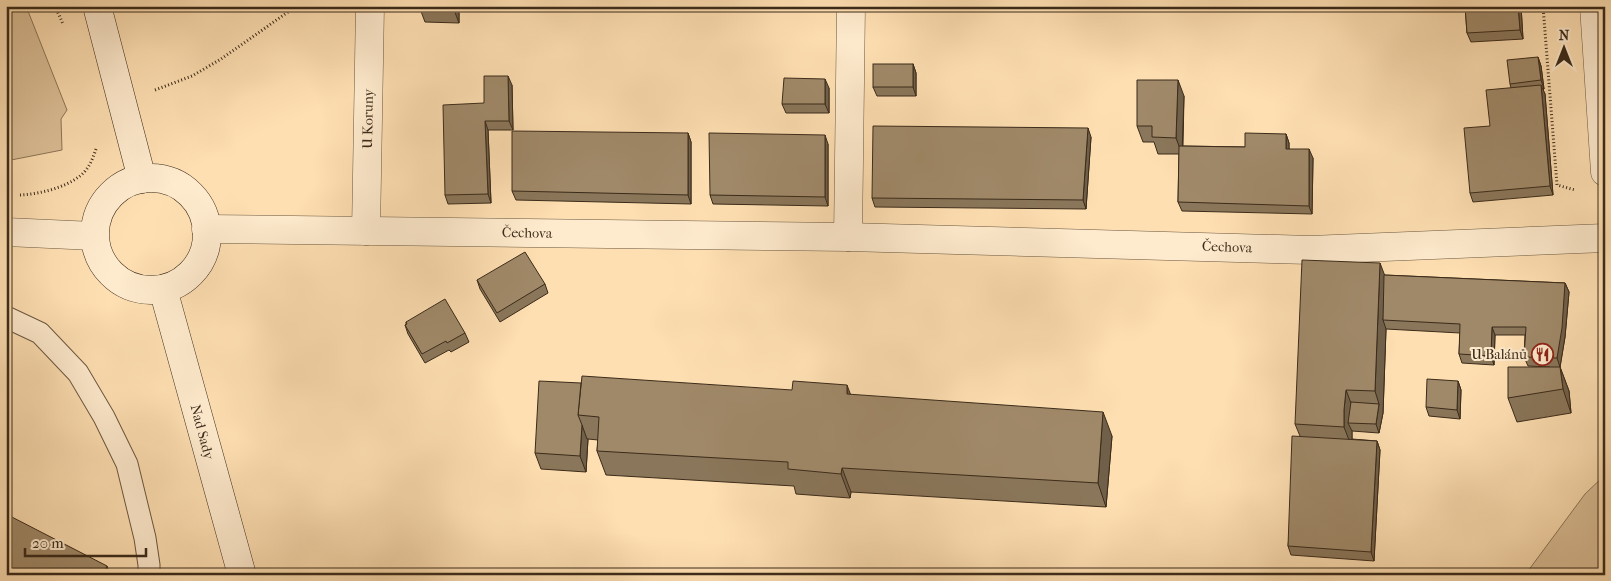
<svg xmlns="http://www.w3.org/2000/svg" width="1611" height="581" font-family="'IM FELL French Canon',serif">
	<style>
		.green { fill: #ddc098; stroke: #8c7659 }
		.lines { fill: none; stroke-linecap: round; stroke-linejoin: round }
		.lane-casing { stroke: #6c5840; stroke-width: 23 }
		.street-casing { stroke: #6c5840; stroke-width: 29 }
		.secondary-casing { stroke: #3b2b1a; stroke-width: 29 }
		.path { stroke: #3b2b1a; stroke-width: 3; stroke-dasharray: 1 2.5; stroke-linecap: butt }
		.lane { stroke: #feeacd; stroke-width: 21 }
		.street { stroke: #feeacd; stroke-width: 28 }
		.secondary { stroke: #feeacd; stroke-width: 28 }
		.wall { fill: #8a765a; stroke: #3b2b1a }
		.shaded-wall { fill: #70604a; stroke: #3b2b1a }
		.building { fill: #a08969; stroke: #3b2b1a }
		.labels { text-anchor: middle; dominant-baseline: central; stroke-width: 4; stroke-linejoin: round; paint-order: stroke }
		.street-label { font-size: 14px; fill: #3b2b1a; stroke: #feeacd }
		.poi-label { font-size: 14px; fill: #3b2b1a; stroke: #feeacd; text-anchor: end }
	</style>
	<rect width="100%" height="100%" fill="#fedfb2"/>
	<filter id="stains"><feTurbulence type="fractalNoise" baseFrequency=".004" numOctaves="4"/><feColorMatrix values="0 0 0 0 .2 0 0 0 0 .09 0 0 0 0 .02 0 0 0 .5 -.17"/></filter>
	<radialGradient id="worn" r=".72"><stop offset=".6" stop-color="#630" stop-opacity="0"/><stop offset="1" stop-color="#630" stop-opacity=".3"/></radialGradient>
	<g class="green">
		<path d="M6 6H26L67 110 61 119 62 150 6 161Z"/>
		<path d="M1605 475V575H1525L1585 494Z"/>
	</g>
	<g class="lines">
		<defs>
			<path id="lane" d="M6 317 40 333 78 373 104 417 127 464 145 538 149 565V575"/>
			<g id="street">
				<path d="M1594 6 1605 172"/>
				<path d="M206 229 848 237 1310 250 1605 238"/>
				<path d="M366 231 370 6"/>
				<path d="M6 232 94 236"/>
				<path d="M848 237 851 6"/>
			</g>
			<g id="secondary">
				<path d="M97 6 142 179"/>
				<circle cx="151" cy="234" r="56"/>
				<path d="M163 289 242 575"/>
			</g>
		</defs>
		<use href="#lane" class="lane-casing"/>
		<use href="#street" class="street-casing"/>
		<use href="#secondary" class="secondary-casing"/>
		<g class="path">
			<path d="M55 6 63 24"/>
			<path d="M1543 6 1557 185 1575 190"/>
			<path d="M155 90 192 76 221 59 288 12 294 6"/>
			<path d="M20 195C40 194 64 188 80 176 89 169 93 158 96 149"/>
		</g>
		<use href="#lane" class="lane"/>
		<use href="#street" class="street"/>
		<use href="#secondary" class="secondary"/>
	</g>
	<g class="wall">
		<path d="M419 6H459V23L425 22Z"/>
		<path d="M1465 6H1521L1523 39 1471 42 1467 33Z"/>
		<path d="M1538 57 1541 66 1544 89 1543 90 1545 94 1553 195 1473 202 1470 193 1490 126 1511 88 1510 84Z"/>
		<path d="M913 64 916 73V96H877L873 87Z"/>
		<path d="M512 85 513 130H488L491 203 448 204 445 195 484 103Z"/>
		<path d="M829 88V113H786L782 104Z"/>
		<path d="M1184 96 1183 146 1245 147 1286 134 1289 143V149L1313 158 1312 214 1182 211 1178 202 1179 154H1158L1154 142H1143L1137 126Z"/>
		<path d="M688 133 691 142V204L516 200 512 191Z"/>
		<path d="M1091 137 1086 209 875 207 872 198Z"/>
		<path d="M828 144V206L713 204 710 195Z"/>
		<path d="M1384 275 1565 283 1569 292 1565 337 1560 367 1569 391 1571 413 1517 422 1508 398 1550 367 1528 366 1524 357 1525 335H1495L1494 365 1462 363 1459 354 1460 333 1386 329 1383 413 1379 433 1352 431V439L1377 441 1380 450 1374 561 1291 555 1288 546 1300 436 1295 424Z"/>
		<path d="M477 280 545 284 548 293 500 322 480 289Z"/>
		<path d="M406 322 465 333 469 342 451 352 449 350 425 363 408 334 405 325 406 324Z"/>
		<path d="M1458 381 1461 390 1460 419 1429 416 1426 407Z"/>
		<path d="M581 383 850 395 1112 436 1106 507 851 492 850 498 796 494 794 486 606 475 597 451 598 440 588 439 586 472 541 469 535 453Z"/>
	</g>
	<g class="shaded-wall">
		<path d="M453 6H459V23L453 7Z"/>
		<path d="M1518 6H1521L1523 39 1520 30Z"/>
		<path d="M1538 57 1541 66 1544 89 1541 80Z"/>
		<path d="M913 64 916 73V96L913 87Z"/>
		<path d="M508 76 512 85 513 130 509 121Z"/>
		<path d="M825 79 829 88V113L825 104Z"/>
		<path d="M1178 80 1184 96 1182 154 1176 138Z"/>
		<path d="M1541 85 1545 94 1553 195 1550 186Z"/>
		<path d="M485 121 488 130 491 203 488 194Z"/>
		<path d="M1088 128 1091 137 1086 209 1083 200Z"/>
		<path d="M688 133 691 142V204L688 195Z"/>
		<path d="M1286 134 1289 143V158L1286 149Z"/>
		<path d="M825 135 828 144V206L825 197Z"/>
		<path d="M1309 149 1313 158 1312 214 1309 206Z"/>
		<path d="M1380 263 1388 284 1383 320 1386 329 1383 413 1379 433 1376 424 1379 404 1375 391Z"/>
		<path d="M1565 283 1569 292 1565 337 1560 367 1557 358Z"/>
		<path d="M1492 327 1495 335 1494 365 1491 356Z"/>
		<path d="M1560 367 1569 391 1571 413 1563 389Z"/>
		<path d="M1458 381 1461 390 1460 419 1457 410Z"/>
		<path d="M847 385 856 409 847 394Z"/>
		<path d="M1346 390 1354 411 1348 423 1352 431V448L1344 427V410Z"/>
		<path d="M1103 412 1112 436 1106 507 1098 483Z"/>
		<path d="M582 425 587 439H588L586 472 580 456Z"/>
		<path d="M1377 441 1380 450 1374 561 1371 552Z"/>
		<path d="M842 468 851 492 850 498 841 474Z"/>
		<path d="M107 566 110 575H103Z"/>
	</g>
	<g class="building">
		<path d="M1465 6H1518L1520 30 1467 33Z"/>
		<path d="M1538 57 1541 80 1510 84 1507 60Z"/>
		<rect x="873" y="64" width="40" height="23"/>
		<path d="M484 76H508L509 121H485L488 194 445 195 443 105 484 103Z"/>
		<path d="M784 78 825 79V104H782Z"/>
		<path d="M1137 80H1178L1176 138 1152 137V126H1137Z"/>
		<path d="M1541 85 1550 186 1470 193 1464 128 1490 126 1486 90Z"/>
		<path d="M873 126 1088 128 1083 200 872 198Z"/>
		<path d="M512 131 688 133V195L512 191Z"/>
		<path d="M709 133 825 135V197L710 195Z"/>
		<path d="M1245 133 1286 134V149H1309V206L1178 202 1179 146 1245 147Z"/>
		<path d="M525 252 545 284 497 313 477 280Z"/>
		<path d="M1302 260 1380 263 1375 391 1346 390 1344 410V427L1295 424Z"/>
		<path d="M1384 275 1565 283 1562 328 1557 358 1524 357 1526 327H1492L1491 356 1459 354 1460 324 1383 320Z"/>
		<path d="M445 299 465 333 447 343 446 341 422 354 405 325 407 324 406 322Z"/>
		<path d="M1508 367H1560L1563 389 1508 398Z"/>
		<path d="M582 376 792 390 793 381 847 385V394L1103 412 1098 483 842 468 841 474 788 469V462L597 451 599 417 578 415Z"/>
		<path d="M1427 379 1458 381 1457 410 1426 407Z"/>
		<path d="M539 381 581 383 578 415 582 425 580 456 535 453Z"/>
		<path d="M1351 402 1379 404 1376 424 1348 423Z"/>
		<path d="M1292 436 1377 441 1371 552 1288 546Z"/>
		<path d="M6 514 107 566 103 575H6Z"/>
	</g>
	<defs>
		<symbol id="restaurant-ring" viewBox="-11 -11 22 22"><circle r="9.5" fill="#feeacd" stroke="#8f2418" stroke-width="1.5"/><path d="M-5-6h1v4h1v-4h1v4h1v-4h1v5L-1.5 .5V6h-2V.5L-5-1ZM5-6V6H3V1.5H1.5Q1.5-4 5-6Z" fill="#8f2418"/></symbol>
	</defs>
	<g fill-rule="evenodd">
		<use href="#restaurant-ring" x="1530" y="342" width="25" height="25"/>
	</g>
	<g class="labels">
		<g class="street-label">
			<text transform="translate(368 119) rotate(-89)">U Koruny</text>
			<text transform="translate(527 233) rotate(1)">Čechova</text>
			<text transform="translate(1227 247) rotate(2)">Čechova</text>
			<text transform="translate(202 432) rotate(75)">Nad Sady</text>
		</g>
		<g class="poi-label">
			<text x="1527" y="354">U Balánů</text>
		</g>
	</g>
	<rect width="1611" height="581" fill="none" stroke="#fedfb2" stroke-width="25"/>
	<rect x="8" y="8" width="1596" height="566" fill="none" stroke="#3b2b1a" stroke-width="2.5"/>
	<rect x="12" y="12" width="1586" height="556" fill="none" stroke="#3b2b1a"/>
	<g transform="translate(1564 48)" stroke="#feeacd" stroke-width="4" paint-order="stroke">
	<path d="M0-4L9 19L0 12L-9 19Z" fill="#3b2b1a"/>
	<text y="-8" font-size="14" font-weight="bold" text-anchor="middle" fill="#3b2b1a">N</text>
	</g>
	<path d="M25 548v8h121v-8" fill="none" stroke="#3b2b1a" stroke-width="2.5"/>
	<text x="32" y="548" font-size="15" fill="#3b2b1a" stroke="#feeacd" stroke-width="4" paint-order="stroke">20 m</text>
	<rect width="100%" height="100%" filter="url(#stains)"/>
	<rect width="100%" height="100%" fill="url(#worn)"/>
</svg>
